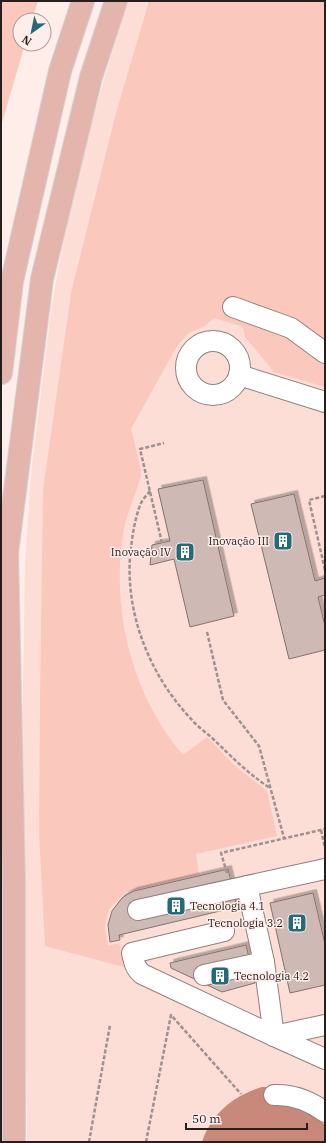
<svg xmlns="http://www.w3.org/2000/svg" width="326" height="1143" font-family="'IBM Plex Serif',serif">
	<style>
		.built { fill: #fcded7 }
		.green { fill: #fbc8bd }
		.water { fill: #c8897b }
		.building { fill: #ceb9b5; stroke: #84716d; filter: url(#shadow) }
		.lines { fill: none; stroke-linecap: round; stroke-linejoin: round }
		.minor-casing { stroke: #937f7b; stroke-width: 22 }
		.major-casing { stroke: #d4d2d2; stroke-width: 24 }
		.path { stroke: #9e918f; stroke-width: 2.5; stroke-dasharray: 4 2; stroke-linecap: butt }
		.minor { stroke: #fff; stroke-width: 20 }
		.major { stroke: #e3b5ac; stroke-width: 22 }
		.labels { text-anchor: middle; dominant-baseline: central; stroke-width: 3; stroke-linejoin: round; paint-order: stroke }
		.poi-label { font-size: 11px; fill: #271f1e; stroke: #feede9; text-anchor: end }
	</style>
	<defs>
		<filter id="shadow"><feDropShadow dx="3.5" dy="-3.5" stdDeviation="0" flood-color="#0004"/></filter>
	</defs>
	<rect width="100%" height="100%" fill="#feede9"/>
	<path class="built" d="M127 1H325V1142H27L22 752 25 562 32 465 52 304 67 224 86 142Z"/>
	<g class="green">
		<path d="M1 1H38L32 20H20V44H25L1 126Z"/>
		<path d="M149 1H325V387L274 372 245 337 243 327 214 318 205 326 189 333 177 346 131 429C133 439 142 468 141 476 140 480 138 484 137 488 133 501 127 515 124 528 110 607 131 694 183 755L207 737 232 763 267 791 277 836 196 854 199 874 126 892 109 909 105 927 108 946 119 943 124 967 45 946 39 832 40 701 43 490 71 293 116 113Z"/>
	</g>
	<path class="water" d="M262 1087H273L291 1104 318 1118 325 1125V1142H202C212 1113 233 1096 262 1087Z"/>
	<g class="building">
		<path d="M203 480 234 616 190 627 174 559 150 565 152 545 170 541 158 489Z"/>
		<path d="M294 494 315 581 325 578V595L318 597 325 626V650L289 659 251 504Z"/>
		<path d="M228 869 237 907 119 935 120 940 110 942 108 925 112 911 122 898 128 894 134 891Z"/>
		<path d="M313 893 325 944V985L290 993 270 903Z"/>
		<path d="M246 945 255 983 222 992 171 968 170 963Z"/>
	</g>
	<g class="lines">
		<defs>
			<g id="minor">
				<path d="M233 307 291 328 325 353"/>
				<circle cx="213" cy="368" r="27"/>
				<path d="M239 375 325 402"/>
				<path d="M247 886 264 962 274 1036"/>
				<path d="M138 910 325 869"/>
				<path d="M224 931 132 953C134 962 135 968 142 974L274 1036 325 1059"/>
				<path d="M204 975 264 962"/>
				<path d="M274 1036 325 1025"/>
				<path d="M274 1095C293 1094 310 1101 325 1112"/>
			</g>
			<g id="major">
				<path d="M1 373 12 281 60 71 83 1"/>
				<path d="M14 1142V884L7 553 42 279 91 77 116 1"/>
			</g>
		</defs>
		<use href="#minor" class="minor-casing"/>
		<use href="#major" class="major-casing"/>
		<g class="path">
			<path d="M150 491C147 495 143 499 141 503 134 520 132 539 130 557 126 617 151 677 192 720 197 726 204 731 210 736 231 756 246 772 270 788"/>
			<path d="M325 496 309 500 325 570"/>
			<path d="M162 543 140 449 164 443"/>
			<path d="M207 632 223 700 259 746 284 838"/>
			<path d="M321 830 325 848"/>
			<path d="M227 873 221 853 325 829"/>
			<path d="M89 1142 110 1025"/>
			<path d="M146 1142 171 1015 241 1094"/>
		</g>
		<use href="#minor" class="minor"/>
		<use href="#major" class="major"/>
	</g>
	<defs>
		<symbol id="building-square" viewBox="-11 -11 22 22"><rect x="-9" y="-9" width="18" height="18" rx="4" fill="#246b79" stroke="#feede9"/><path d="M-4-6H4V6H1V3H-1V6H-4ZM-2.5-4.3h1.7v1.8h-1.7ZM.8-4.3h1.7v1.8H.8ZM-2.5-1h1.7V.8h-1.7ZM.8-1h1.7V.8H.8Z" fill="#fff"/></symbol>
	</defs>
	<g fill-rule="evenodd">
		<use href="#building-square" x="272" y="530" width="22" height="22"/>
		<use href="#building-square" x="174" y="541" width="22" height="22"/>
		<use href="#building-square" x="165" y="895" width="22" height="22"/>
		<use href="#building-square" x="286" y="912" width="22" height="22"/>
		<use href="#building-square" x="209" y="965" width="22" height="22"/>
	</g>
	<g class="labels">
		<g class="poi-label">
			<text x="269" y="541">Inovação III</text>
			<text x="171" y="552">Inovação IV</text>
			<text x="190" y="906" text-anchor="start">Tecnologia 4.1</text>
			<text x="283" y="923">Tecnologia 3.2</text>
			<text x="234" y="976" text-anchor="start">Tecnologia 4.2</text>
		</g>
	</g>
	<rect width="326" height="1143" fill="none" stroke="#271f1e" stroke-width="4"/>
	<g transform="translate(32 32) rotate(213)"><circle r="19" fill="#feede9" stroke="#a89b98"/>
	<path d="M0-3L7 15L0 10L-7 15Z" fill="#246b79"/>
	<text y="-6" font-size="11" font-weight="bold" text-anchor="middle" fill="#271f1e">N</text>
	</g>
	<path d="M186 1123v6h121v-6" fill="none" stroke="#271f1e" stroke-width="2"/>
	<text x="192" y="1123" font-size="12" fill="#271f1e" stroke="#feede9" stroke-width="3" paint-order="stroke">50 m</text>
</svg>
